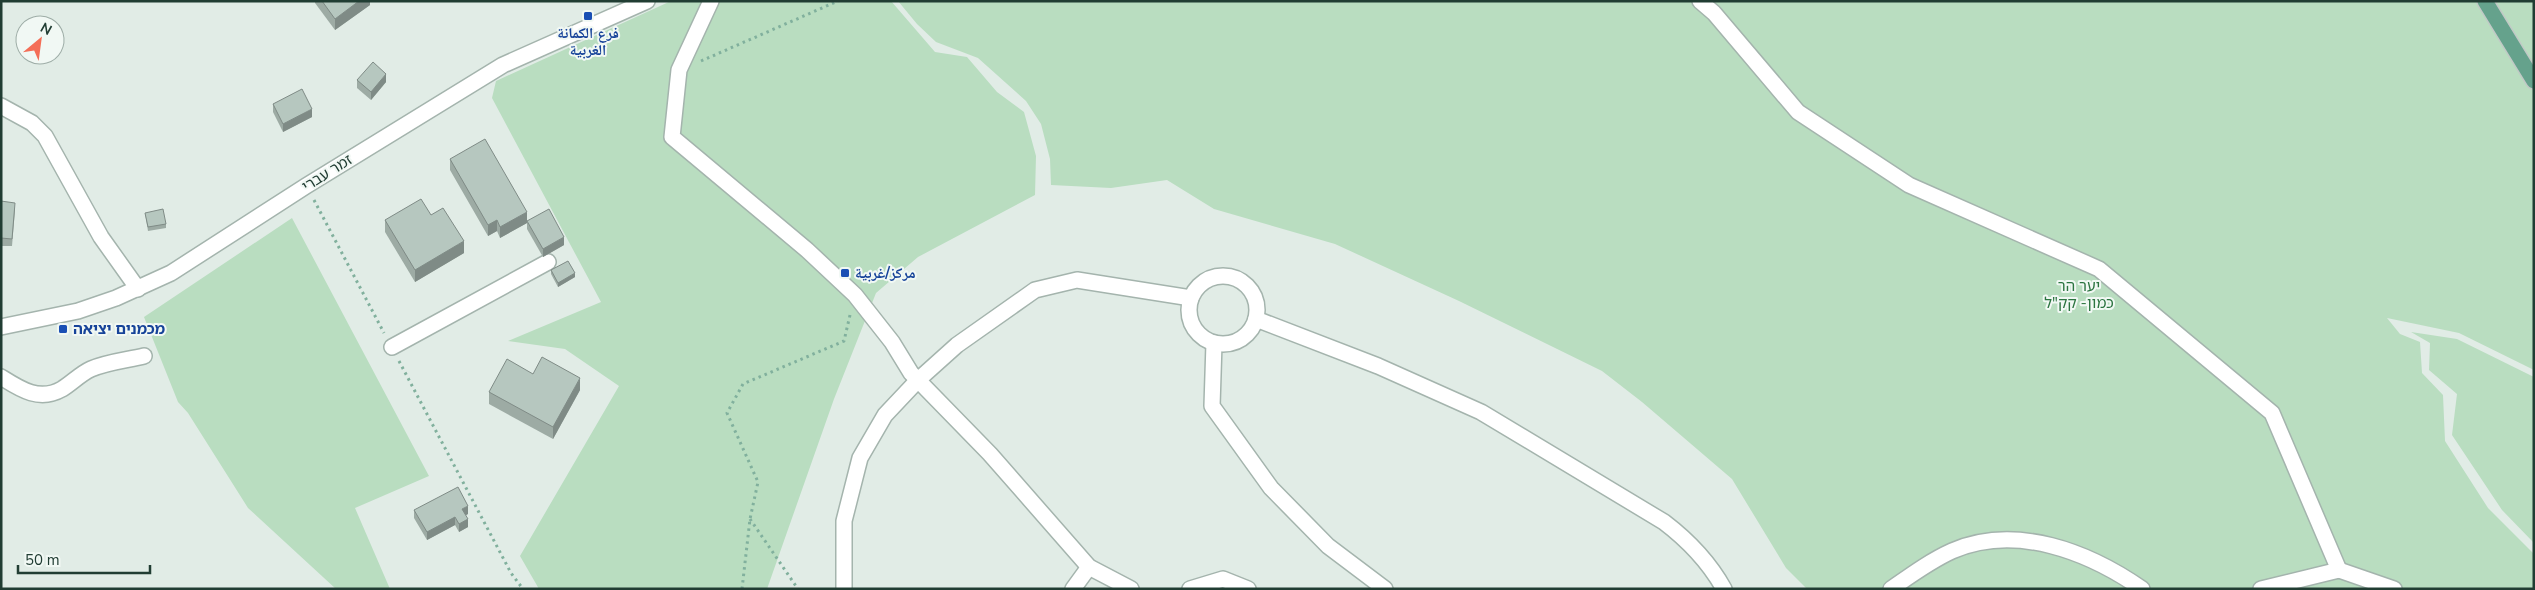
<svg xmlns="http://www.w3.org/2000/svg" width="2535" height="590" font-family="'Nunito Sans','Noto Naskh Arabic','Noto Sans Hebrew',sans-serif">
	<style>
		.green { fill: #b9ddc0 }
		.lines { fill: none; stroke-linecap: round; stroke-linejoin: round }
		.minor-casing { stroke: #a4b4ad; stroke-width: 18 }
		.major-casing { stroke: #c1c9c6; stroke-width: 18 }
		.path { stroke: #81b09d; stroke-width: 3; stroke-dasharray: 2.5 4; stroke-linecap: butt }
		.minor { stroke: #fff; stroke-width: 15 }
		.major { stroke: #65a28c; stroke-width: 15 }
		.wall { fill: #9daba4 }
		.shaded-wall { fill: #7f8b86 }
		.building { fill: #b6c7bf; stroke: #7f8b86 }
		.transit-dot { fill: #1a4fb4; stroke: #f1f8f4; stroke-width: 2 }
		.labels { text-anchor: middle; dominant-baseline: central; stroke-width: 4; stroke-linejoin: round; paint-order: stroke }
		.transit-label { font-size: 15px; font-weight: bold; fill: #164399; stroke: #f1f8f4; text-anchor: start }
		.street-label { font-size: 15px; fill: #213d33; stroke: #f1f8f4 }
		.park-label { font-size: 15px; fill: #2b7440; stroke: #f1f8f4 }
	</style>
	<rect width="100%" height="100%" fill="#e1ece6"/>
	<g class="green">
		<path d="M671 1H891L935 52 967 57 997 92 1024 112 1036 156 1035 195 918 257 876 293 834 399 767 589H539L520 556 619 386 565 349 508 341 601 302 492 98 496 81Z"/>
		<path d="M898 1H2534V370L2459 333 2387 318 2400 334 2420 342 2422 373 2443 395 2445 441 2488 508 2534 554V589H1807L1786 568 1732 479 1642 402 1602 371 1459 301 1335 244 1214 209 1167 180 1111 188 1051 185 1050 159 1041 124 1026 101 978 58 936 42 917 24Z"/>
		<path d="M292 218 429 476 355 508 390 589H336L248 508 188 413 178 402 144 317Z"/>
		<path d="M2411 332 2457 339 2534 377V543L2502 510 2452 435 2457 394 2429 370 2430 343Z"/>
	</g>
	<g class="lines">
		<defs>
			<g id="minor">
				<path d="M711 1 679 70 672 137 807 250 855 295 892 342 911 373 990 454 1089 567 1131 589"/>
				<path d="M1700 1 1714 13 1798 112 1909 185 2099 269 2272 413 2339 570"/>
				<path d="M1 106 32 123 45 136 101 237 138 289"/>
				<circle cx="1223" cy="310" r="34"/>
				<path d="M1256 319 1378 366 1481 412 1664 522C1689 541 1709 562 1724 589"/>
				<path d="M1 327 78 311 116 298 171 273 306 186 503 65 647 1"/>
				<path d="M1214 343 1212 406 1271 488 1328 546 1385 589"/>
				<path d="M392 347 548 262"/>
				<path d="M1 377C20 389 39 402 62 389 72 383 80 374 91 369 107 362 127 360 144 356"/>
				<path d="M2339 570 2394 589"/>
				<path d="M844 589V521L860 458 885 415 918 380 957 345 1035 290 1077 280 1191 298"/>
				<path d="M1073 589 1089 567"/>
				<path d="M1190 589 1223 579 1248 589"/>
				<path d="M1891 589C1911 575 1930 561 1952 551 2016 523 2089 552 2142 589"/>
				<path d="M2261 589 2339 570"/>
			</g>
			<path id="major" d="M2485 1 2534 81"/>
		</defs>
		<use href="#minor" class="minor-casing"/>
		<use href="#major" class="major-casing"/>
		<g class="path">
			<path d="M701 61 838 1"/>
			<path d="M314 200 384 333"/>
			<path d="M399 361 511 573 523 589"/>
			<path d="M750 519 798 589"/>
			<path d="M742 589 750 519 758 482 727 413 743 384 844 341 850 315"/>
		</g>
		<use href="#minor" class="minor"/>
		<use href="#major" class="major"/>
	</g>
	<g class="wall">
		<path d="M315 1H370V5L335 30 315 3Z"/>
		<path d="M357 80 386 82 371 100 357 88Z"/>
		<path d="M273 104 312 117 283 132 273 112Z"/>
		<path d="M450 159 527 223 500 238 497 231 488 236 450 170Z"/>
		<path d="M1 201 15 210 12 246H1Z"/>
		<path d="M145 213 166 224V228L148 231Z"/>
		<path d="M431 215 464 253 415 282 385 232V220Z"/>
		<path d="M527 221 564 245 543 257 527 229Z"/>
		<path d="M551 270 575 277 558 287 551 274Z"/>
		<path d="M580 390 553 439 489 404V392Z"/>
		<path d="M414 510 468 514 466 515 468 527 459 532 455 525 427 540 414 518Z"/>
	</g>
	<g class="shaded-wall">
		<path d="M359 1H370V5L335 30V19Z"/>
		<path d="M386 74V82L371 100V92Z"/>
		<path d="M312 109V117L283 132V124Z"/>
		<path d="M527 212V223L500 238V227Z"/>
		<path d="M497 220V231L488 236V225Z"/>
		<path d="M564 237V245L543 257V249Z"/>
		<path d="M464 241V253L415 282V270Z"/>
		<path d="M575 273V277L558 287V283Z"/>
		<path d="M580 378V390L553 439V427Z"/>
		<path d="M468 506V514L462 517V509Z"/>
		<path d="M455 517V525L427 540V532Z"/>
		<path d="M468 519V527L459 532V524Z"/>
	</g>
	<g class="building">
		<path d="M322 1H359L335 19Z"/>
		<path d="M373 62 386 74 371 92 357 80Z"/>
		<path d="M302 89 312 109 283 124 273 104Z"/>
		<path d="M485 139 527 212 500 227 497 220 488 225 450 159Z"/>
		<path d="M421 199 431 215 443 208 464 241 415 270 385 220Z"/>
		<path d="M1 201 15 203 12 239 1 238Z"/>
		<path d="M163 209 166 224 148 227 145 213Z"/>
		<path d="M549 209 564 237 543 249 527 221Z"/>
		<path d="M568 261 575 273 558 283 551 270Z"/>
		<path d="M542 357 580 378 553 427 489 392 507 359 533 374Z"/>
		<path d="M458 487 468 506 462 509 468 519 459 524 455 517 427 532 414 510Z"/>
	</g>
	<g class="transit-dot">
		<rect x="583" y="11" width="10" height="10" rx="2.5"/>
		<rect x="840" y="268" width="10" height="10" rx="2.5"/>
		<rect x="58" y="324" width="10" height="10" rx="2.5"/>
	</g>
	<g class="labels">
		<g class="transit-label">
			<text x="588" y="33" text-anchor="middle">فرع الكمانة<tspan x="588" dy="17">الغربية</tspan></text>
			<text x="855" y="273">مركز/غربية</text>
			<text x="73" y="329">מכמנים יציאה</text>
		</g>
		<g class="street-label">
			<text transform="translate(327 173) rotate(-32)">זמר עברי</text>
		</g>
		<g class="park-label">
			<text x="2079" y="286">יער הר<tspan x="2079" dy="17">כמון- קק"ל</tspan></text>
		</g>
	</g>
	<rect width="2535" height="590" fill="none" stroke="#213d33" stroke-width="5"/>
	<g transform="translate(40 40) rotate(29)"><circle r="24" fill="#f1f8f4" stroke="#9eada7"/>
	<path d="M0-4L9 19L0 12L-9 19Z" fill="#f46e57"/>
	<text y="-8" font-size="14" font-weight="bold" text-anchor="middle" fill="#213d33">N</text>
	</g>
	<path d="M18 565v8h132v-8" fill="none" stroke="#213d33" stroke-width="2.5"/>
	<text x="25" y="565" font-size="15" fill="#213d33" stroke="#f1f8f4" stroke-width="4" paint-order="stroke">50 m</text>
</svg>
